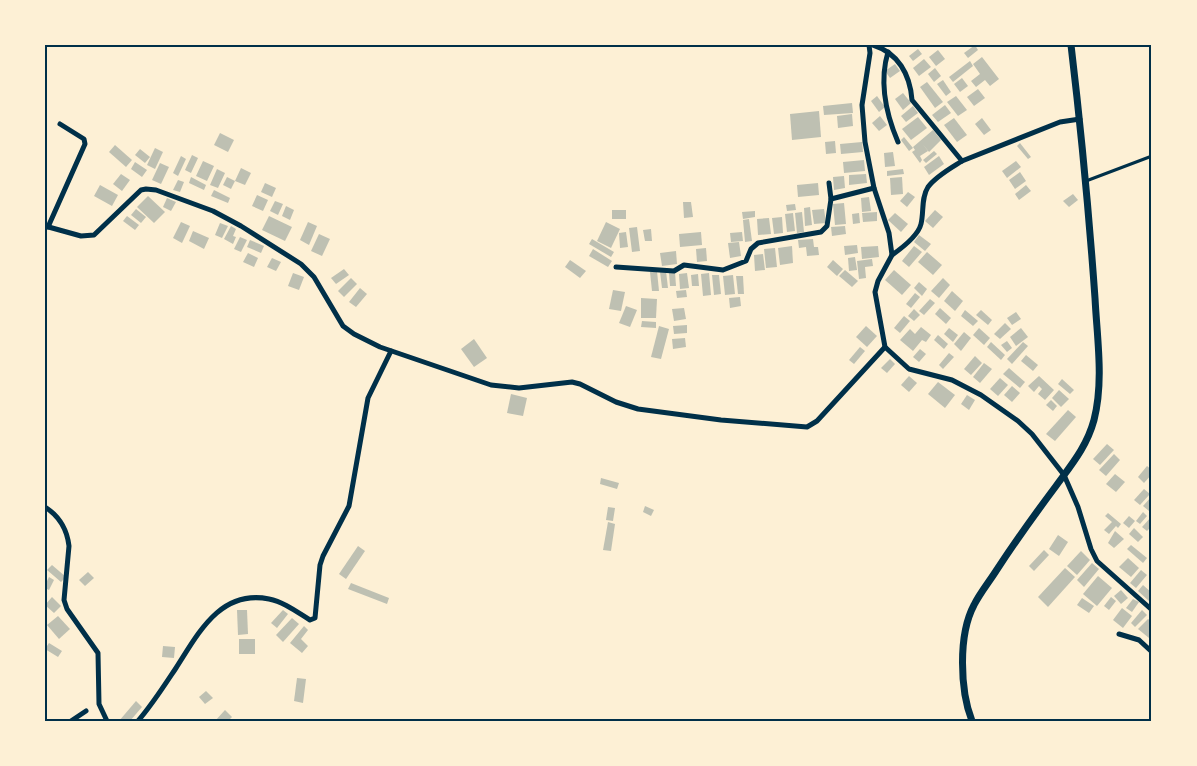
<svg xmlns="http://www.w3.org/2000/svg" width="1197" height="766" font-family="'Sofia Sans Condensed',sans-serif">
	<style>
		.building { fill: #bec0b2 }
		.lines { fill: none; stroke-linecap: round; stroke-linejoin: round }
		.service { stroke: #003049; stroke-width: 3 }
		.minor { stroke: #003049; stroke-width: 5 }
		.tertiary { stroke: #003049; stroke-width: 7 }
		.neatline { fill: none; stroke: #003049; stroke-width: 2 }
	</style>
	<rect width="100%" height="100%" fill="#fdf0d5"/>
	<g class="building">
		<path d="M975 45 978 50 968 58 964 53Z"/>
		<path d="M918 49 922 54 913 61 909 56Z"/>
		<path d="M938 50 945 59 936 66 929 57Z"/>
		<path d="M982 57 999 79 990 86 985 80 976 87 971 81 980 74 973 64Z"/>
		<path d="M924 59 931 67 919 76 913 68Z"/>
		<path d="M970 61 973 66 953 82 949 77Z"/>
		<path d="M895 64 900 71 890 78 885 71Z"/>
		<path d="M935 68 941 76 934 82 928 74Z"/>
		<path d="M962 78 968 86 960 92 954 84Z"/>
		<path d="M943 80 951 92 946 96 937 84Z"/>
		<path d="M927 82 943 102 935 108 920 87Z"/>
		<path d="M978 89 985 98 974 106 967 97Z"/>
		<path d="M903 93 911 103 903 110 895 99Z"/>
		<path d="M877 96 885 107 879 112 871 101Z"/>
		<path d="M956 96 967 110 958 116 947 102Z"/>
		<path d="M852 103 853 113 824 115 823 106Z"/>
		<path d="M945 105 951 113 938 122 932 115Z"/>
		<path d="M913 106 918 113 906 122 901 116Z"/>
		<path d="M819 111 821 137 792 140 790 114Z"/>
		<path d="M852 114 853 126 838 128 837 116Z"/>
		<path d="M880 116 887 125 879 131 872 123Z"/>
		<path d="M918 117 927 128 911 140 902 129Z"/>
		<path d="M954 118 967 135 957 142 944 125Z"/>
		<path d="M982 118 991 130 984 135 975 124Z"/>
		<path d="M933 130 941 140 929 152 922 143 928 151 920 156 922 160 920 163 912 152 915 150 913 147Z"/>
		<path d="M220 133 234 140 228 152 214 145Z"/>
		<path d="M904 137 913 148 909 151 901 140Z"/>
		<path d="M835 141 836 153 826 154 825 142Z"/>
		<path d="M862 142 863 152 841 154 840 144Z"/>
		<path d="M1020 143 1031 157 1028 159 1017 146Z"/>
		<path d="M115 145 132 160 126 167 109 152Z"/>
		<path d="M155 148 163 152 155 169 147 165Z"/>
		<path d="M140 149 150 157 145 163 135 155Z"/>
		<path d="M934 151 937 154 926 163 923 160Z"/>
		<path d="M893 152 895 166 885 167 884 153Z"/>
		<path d="M192 155 198 158 191 173 185 170Z"/>
		<path d="M181 156 186 159 178 176 173 173Z"/>
		<path d="M939 156 944 164 929 175 924 167Z"/>
		<path d="M864 160 865 171 844 173 843 162Z"/>
		<path d="M203 161 214 166 207 181 196 176Z"/>
		<path d="M1016 161 1021 167 1007 178 1002 171Z"/>
		<path d="M135 162 147 170 142 177 131 169Z"/>
		<path d="M160 163 169 167 161 184 152 180Z"/>
		<path d="M241 168 251 173 245 185 235 181Z"/>
		<path d="M217 169 225 173 218 188 210 185Z"/>
		<path d="M903 169 904 174 887 176V171Z"/>
		<path d="M1020 172 1026 181 1015 189 1009 180Z"/>
		<path d="M121 174 130 180 122 191 113 184Z"/>
		<path d="M866 174 867 183 849 185V175Z"/>
		<path d="M844 176 845 188 834 190 833 177Z"/>
		<path d="M191 177 206 185 204 190 189 183Z"/>
		<path d="M227 177 235 181 231 189 223 185Z"/>
		<path d="M902 177 903 194 891 195 890 178Z"/>
		<path d="M178 180 184 182 180 192 173 190Z"/>
		<path d="M265 183 276 188 272 197 261 192Z"/>
		<path d="M818 183 819 195 798 197 797 185Z"/>
		<path d="M100 185 118 195 112 206 94 196Z"/>
		<path d="M1026 185 1031 191 1019 200 1015 194Z"/>
		<path d="M214 190 230 198 228 203 211 196Z"/>
		<path d="M908 192 915 197 907 207 900 201Z"/>
		<path d="M1073 194 1078 200 1069 207 1063 201Z"/>
		<path d="M257 195 268 200 263 211 252 206Z"/>
		<path d="M148 196 165 212 154 223 137 207Z"/>
		<path d="M869 197 871 211 862 212 861 198Z"/>
		<path d="M167 198 176 202 171 211 163 207Z"/>
		<path d="M275 201 283 204 278 215 270 211Z"/>
		<path d="M683 202H691L693 217 684 218Z"/>
		<path d="M844 203 846 224 835 225 833 204Z"/>
		<path d="M795 204 796 210 787 211 786 205Z"/>
		<path d="M286 206 294 210 290 220 282 216Z"/>
		<path d="M810 207 812 225 805 226 804 208Z"/>
		<path d="M136 209 146 217 141 223 131 215Z"/>
		<path d="M824 209 826 223 814 224 812 210Z"/>
		<rect x="612" y="210" width="14" height="9"/>
		<path d="M935 210 943 217 933 228 925 221Z"/>
		<path d="M755 211V217L743 219 742 212Z"/>
		<path d="M802 212 804 232 797 233 795 213Z"/>
		<path d="M877 212V221L863 222 862 213Z"/>
		<path d="M793 213 795 231 787 232 785 214Z"/>
		<path d="M859 213 860 223 853 224 852 214Z"/>
		<path d="M895 213 908 224 901 232 888 220Z"/>
		<path d="M127 216 139 225 135 230 123 221Z"/>
		<path d="M269 216 292 227 285 241 262 230Z"/>
		<path d="M782 217 783 233 774 234 772 218Z"/>
		<path d="M769 218 771 234 758 235 757 219Z"/>
		<path d="M749 219 752 241 745 242 743 220Z"/>
		<path d="M181 222 190 226 182 243 173 238Z"/>
		<path d="M308 222 317 226 309 245 300 240Z"/>
		<path d="M606 222 620 229 611 248 597 241Z"/>
		<path d="M220 223 228 226 222 238 215 235Z"/>
		<path d="M231 226 236 229 233 236 236 237 233 244 224 239Z"/>
		<path d="M845 226 846 234 832 236 831 227Z"/>
		<path d="M637 227 640 251 632 252 629 228Z"/>
		<path d="M651 229 652 241H645L643 230Z"/>
		<path d="M193 231 209 238 204 249 189 241Z"/>
		<path d="M626 232 628 247 620 248 619 233Z"/>
		<path d="M701 232 702 245 680 247 679 234Z"/>
		<path d="M742 232 743 241 731 242 730 233Z"/>
		<path d="M319 234 330 239 322 256 311 251Z"/>
		<path d="M919 235 931 244 925 251 914 242Z"/>
		<path d="M240 237 247 240 241 252 234 249Z"/>
		<path d="M592 239 614 252 611 257 589 244Z"/>
		<path d="M813 239 814 247H818L819 255 807 256 806 247 799 248 798 240Z"/>
		<path d="M250 240 264 246 261 253 247 247Z"/>
		<path d="M739 242 741 256 730 258 728 243Z"/>
		<path d="M857 245 858 253 845 255 844 246Z"/>
		<path d="M792 246 793 263 780 265 778 248Z"/>
		<path d="M878 246 879 257 862 259 861 247Z"/>
		<path d="M914 246 922 252 909 267 902 261Z"/>
		<path d="M706 248 707 261 697 262 696 249Z"/>
		<path d="M775 248 777 267 766 268 764 249Z"/>
		<path d="M593 249 612 261 608 267 589 256Z"/>
		<path d="M676 251 677 264 662 266 660 253Z"/>
		<path d="M927 252 942 265 933 275 918 262Z"/>
		<path d="M248 253 258 258 254 267 243 262Z"/>
		<path d="M763 254 765 270 755 271 754 255Z"/>
		<path d="M855 257 857 270 849 271 848 258Z"/>
		<path d="M272 258 281 262 276 271 267 267Z"/>
		<path d="M872 259 873 266 865 267 866 278 859 279 857 261Z"/>
		<path d="M570 260 586 271 580 278 565 267Z"/>
		<path d="M833 260 843 269 837 276 827 267Z"/>
		<path d="M344 269 349 275 336 284 331 278Z"/>
		<path d="M845 270 858 281 852 287 839 276Z"/>
		<path d="M894 270 911 285 902 295 885 280Z"/>
		<path d="M657 271 659 291H652L650 272Z"/>
		<path d="M666 271 668 288H662L660 272Z"/>
		<path d="M675 272 676 286H670L669 273Z"/>
		<path d="M293 273 304 277 299 290 288 286Z"/>
		<path d="M687 273 689 288 680 289 679 274Z"/>
		<path d="M709 273 711 295 703 296 701 274Z"/>
		<path d="M698 274 699 286H692L691 275Z"/>
		<path d="M712 275H719L721 294 714 295Z"/>
		<path d="M733 275 735 294 725 295 723 276Z"/>
		<path d="M736 276H743L744 294H738Z"/>
		<path d="M351 278 357 284 344 297 338 291Z"/>
		<path d="M943 278 950 285 939 298 931 291Z"/>
		<path d="M919 282 927 289 922 296 914 288Z"/>
		<path d="M360 288 367 294 356 307 349 302Z"/>
		<path d="M613 290 625 292 621 311 609 309Z"/>
		<path d="M686 290 687 297 677 298 676 291Z"/>
		<path d="M952 291 963 301 955 311 944 301Z"/>
		<path d="M915 293 920 297 911 308 906 304Z"/>
		<path d="M740 297 741 306 730 308 729 298Z"/>
		<path d="M641 298 657 299 656 318H641Z"/>
		<path d="M930 299 935 303 924 315 919 311Z"/>
		<path d="M626 306 637 310 630 327 619 323Z"/>
		<path d="M684 308 686 319 674 321 672 309Z"/>
		<path d="M940 308 951 318 946 324 935 314Z"/>
		<path d="M914 309 920 315 914 321 908 316Z"/>
		<path d="M965 310 978 321 973 326 961 316Z"/>
		<path d="M981 310 992 320 988 325 976 315Z"/>
		<path d="M1016 312 1021 319 1012 325 1007 318Z"/>
		<path d="M904 316 910 321 900 333 894 328Z"/>
		<path d="M642 321 656 322V328L641 327Z"/>
		<path d="M1005 323 1011 329 1000 339 994 334Z"/>
		<path d="M687 325V333L674 334 673 326Z"/>
		<path d="M659 326 669 329 661 359 651 357Z"/>
		<path d="M866 326 877 336 867 347 856 337Z"/>
		<path d="M921 327 931 335 926 342 922 340 913 351 900 340 910 329 915 334Z"/>
		<path d="M949 328 958 335 953 342 944 334Z"/>
		<path d="M979 328 990 338 984 345 973 335Z"/>
		<path d="M1021 328 1028 337 1016 346 1010 337Z"/>
		<path d="M964 332 971 338 961 351 954 344Z"/>
		<path d="M938 335 948 344 944 349 934 340Z"/>
		<path d="M685 338 686 347 673 349 672 339Z"/>
		<path d="M474 339 487 358 474 367 461 349Z"/>
		<path d="M1007 341 1012 348 1007 352 1001 345Z"/>
		<path d="M991 342 1005 355 1001 360 987 347Z"/>
		<path d="M1023 342 1028 346 1012 364 1007 359Z"/>
		<path d="M860 347 865 351 854 364 849 360Z"/>
		<path d="M920 349 926 354 919 362 913 357Z"/>
		<path d="M949 353 954 357 943 369 939 365Z"/>
		<path d="M1026 355 1038 365 1033 371 1021 361Z"/>
		<path d="M975 356 982 363 971 375 964 369Z"/>
		<path d="M890 359 895 364 887 373 881 368Z"/>
		<path d="M984 363 992 369 980 383 973 377Z"/>
		<path d="M1009 368 1025 382 1020 388 1003 374Z"/>
		<path d="M909 376 917 383 909 392 901 385Z"/>
		<path d="M1039 376 1054 390 1045 400 1038 394 1042 389 1039 386 1034 392 1028 386Z"/>
		<path d="M1000 378 1008 385 998 396 990 389Z"/>
		<path d="M1062 379 1074 390 1070 394 1058 384Z"/>
		<path d="M938 382 955 395 945 408 928 394Z"/>
		<path d="M1012 386 1020 393 1012 402 1004 395Z"/>
		<path d="M1059 390 1069 399 1061 407 1052 398Z"/>
		<path d="M511 394 527 398 523 416 507 413Z"/>
		<path d="M967 395 975 400 969 410 961 404Z"/>
		<path d="M1051 400 1057 406 1053 411 1046 405Z"/>
		<path d="M1068 410 1076 417 1055 441 1046 434Z"/>
		<path d="M1107 444 1114 450 1100 465 1093 459Z"/>
		<path d="M1114 454 1120 460 1106 476 1099 470Z"/>
		<path d="M1147 466 1152 470V474L1144 483 1138 477Z"/>
		<path d="M1115 474 1125 482 1116 492 1106 484Z"/>
		<path d="M601 478 619 483 617 489 600 484Z"/>
		<path d="M1144 489 1150 494 1140 505 1134 500Z"/>
		<path d="M1152 496V507L1149 511 1143 506Z"/>
		<path d="M645 506 654 510 651 516 643 512Z"/>
		<path d="M608 507 615 508 613 521 606 520Z"/>
		<path d="M1143 512 1147 516 1140 524 1136 521Z"/>
		<path d="M1108 513 1121 524 1118 528 1116 526 1109 534 1104 530 1112 522 1105 516Z"/>
		<path d="M1129 516 1135 521 1129 528 1123 523Z"/>
		<path d="M1152 516V526L1147 531 1142 527Z"/>
		<path d="M608 522 615 524 611 551 603 550Z"/>
		<path d="M1134 528 1143 537 1138 542 1129 534Z"/>
		<path d="M1115 531 1124 539 1114 548 1108 543Z"/>
		<path d="M1058 535 1068 542 1059 556 1049 549Z"/>
		<path d="M1131 545 1147 558 1143 563 1127 549Z"/>
		<path d="M358 546 365 551 346 579 339 574Z"/>
		<path d="M1044 550 1049 555 1034 571 1029 566Z"/>
		<path d="M1081 551 1090 560 1077 575 1067 566Z"/>
		<path d="M1128 558 1139 568 1131 577 1119 567Z"/>
		<path d="M1092 563 1099 569 1084 587 1077 580Z"/>
		<path d="M52 565 66 577 61 582 47 570Z"/>
		<path d="M1065 568 1075 577 1048 607 1038 597Z"/>
		<path d="M1141 570 1147 575 1136 588 1130 583Z"/>
		<path d="M88 572 94 578 85 586 79 580Z"/>
		<path d="M1098 576 1112 588 1097 606 1083 594Z"/>
		<path d="M49 577 54 580 49 590 45 588V585Z"/>
		<path d="M351 583 389 598 387 604 348 589Z"/>
		<path d="M1143 585 1152 593V600L1150 602 1138 591Z"/>
		<path d="M1121 590 1128 598 1121 604 1114 596Z"/>
		<path d="M52 597 61 606 54 613 45 605Z"/>
		<path d="M1111 597 1116 601 1109 610 1104 606Z"/>
		<path d="M1082 598 1094 606 1089 613 1077 605Z"/>
		<path d="M1133 599 1139 602 1132 612 1126 608Z"/>
		<path d="M1122 608 1132 616 1123 628 1113 620Z"/>
		<path d="M237 610H247L248 634 238 635Z"/>
		<path d="M283 610 288 614 277 628 271 623Z"/>
		<path d="M1142 610 1147 615 1135 627 1131 623Z"/>
		<path d="M58 616 70 629 59 639 47 625Z"/>
		<path d="M292 618 299 624 283 642 276 635Z"/>
		<path d="M1148 619 1152 622V635L1149 638 1138 629Z"/>
		<path d="M304 626 308 630 301 639 308 646 302 653 290 643Z"/>
		<rect x="239" y="639" width="16" height="15"/>
		<path d="M49 643 62 651 58 657 45 649Z"/>
		<path d="M163 646 175 647 174 658 162 657Z"/>
		<path d="M297 678 306 679 303 703 294 701Z"/>
		<path d="M206 691 213 698 205 704 199 697Z"/>
		<path d="M136 701 142 707 130 721H119Z"/>
		<path d="M225 710 232 717 228 721H215Z"/>
	</g>
	<g class="lines">
		<path class="service" d="M1086 181 1152 156"/>
		<g class="minor">
			<path d="M869 45 870 53 862 105 865 142 874 188 889 233 892 255 878 281 875 292 885 347 909 369 952 380 981 395 1018 421 1032 434 1064 475 1078 507 1091 549 1097 561 1152 610"/>
			<path d="M873 45C898 53 910 74 912 100L962 161"/>
			<path d="M888 52C879 82 886 114 898 142"/>
			<path d="M829 183 831 199 874 188"/>
			<path d="M45 226 81 236 94 235 141 190 146 189 156 190 213 211 241 226 301 264 314 277 343 326 354 334 380 347 491 385 519 388 572 382 580 384 616 402 638 409 721 420 807 427 817 421 885 347"/>
			<path d="M48 227 85 144 84 139 60 124"/>
			<path d="M892 255C902 248 918 236 921 224 924 212 921 198 928 187 936 176 951 168 962 161L1060 122 1080 119"/>
			<path d="M616 267 674 271 684 265 723 270 746 261 751 249 758 243 821 232 827 226 831 199"/>
			<path d="M45 507C59 516 67 529 69 546L64 600 67 609 98 653 99 704 107 721"/>
			<path d="M1119 634 1139 640 1152 652"/>
			<path d="M71 721 86 711"/>
			<path d="M138 721C152 705 164 686 176 668 198 634 220 589 269 599 284 602 297 612 310 620L315 618 320 565 323 556 349 506 368 398 391 351"/>
		</g>
		<path class="tertiary" d="M972 721C960 690 958 635 974 605 980 593 989 582 996 571 1015 542 1035 514 1056 486 1072 464 1087 446 1094 420 1104 381 1097 338 1095 298 1089 214 1081 129 1071 45"/>
	</g>
	<rect width="1197" height="766" fill="none" stroke="#fdf0d5" stroke-width="93"/>
	<rect x="46" y="46" width="1104" height="674" class="neatline"/>
</svg>
